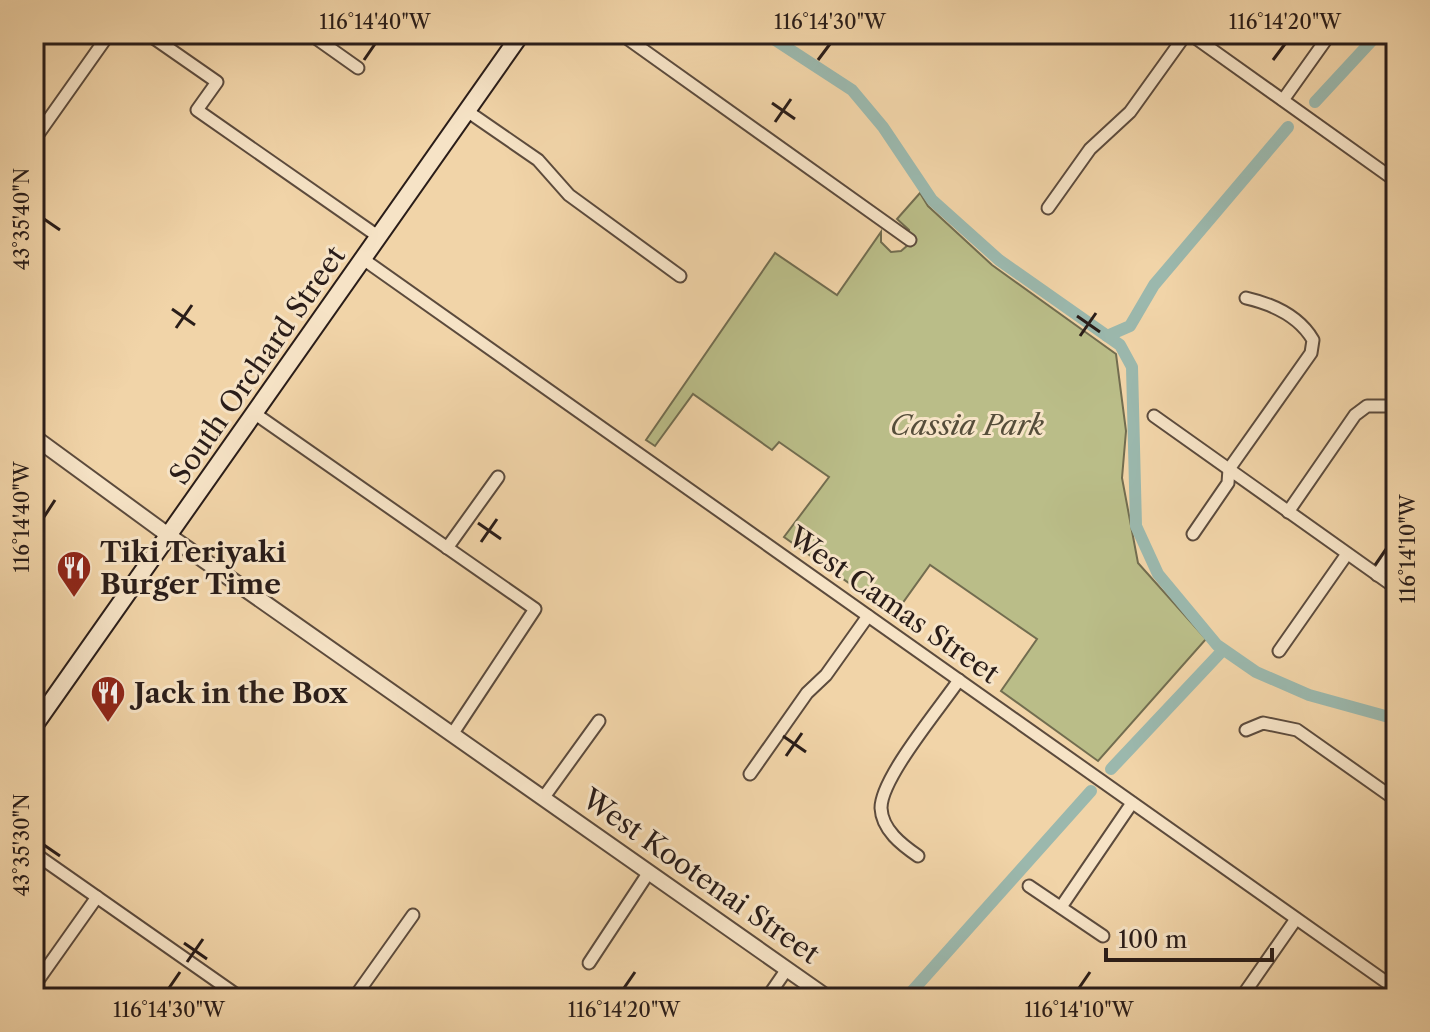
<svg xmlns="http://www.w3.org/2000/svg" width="1430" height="1032" font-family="'Libre Caslon Text',serif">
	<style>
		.green { fill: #babd88; stroke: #726d50; stroke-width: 2 }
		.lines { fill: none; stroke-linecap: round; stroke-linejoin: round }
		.canal { stroke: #9bb8ad; stroke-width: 12 }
		.minor-casing { stroke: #5c4b3d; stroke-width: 15 }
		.tertiary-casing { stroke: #5c4b3d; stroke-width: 18 }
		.secondary-casing { stroke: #2a1d19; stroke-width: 20 }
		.minor { stroke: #f6e3c6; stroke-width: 11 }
		.tertiary { stroke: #f6e3c6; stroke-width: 14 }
		.secondary { stroke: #f6e3c6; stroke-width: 16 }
		.ticks { fill: none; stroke: #2a1d19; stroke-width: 3 }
		.labels { text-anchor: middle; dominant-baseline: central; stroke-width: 6; stroke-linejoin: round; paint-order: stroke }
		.street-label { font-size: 28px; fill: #2a1d19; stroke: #f6e3c6 }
		.park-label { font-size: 28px; font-style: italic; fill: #554d3a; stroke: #f6e3c6 }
		.poi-label { font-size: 28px; font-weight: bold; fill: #2a1d19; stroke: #f6e3c6; text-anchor: start }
		.neatline { fill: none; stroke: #2a1d19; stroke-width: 3 }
		.ticks-label { font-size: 20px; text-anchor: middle; fill: #2a1d19 }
	</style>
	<rect width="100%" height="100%" fill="#f1d4a8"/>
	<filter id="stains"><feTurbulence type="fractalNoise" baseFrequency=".0025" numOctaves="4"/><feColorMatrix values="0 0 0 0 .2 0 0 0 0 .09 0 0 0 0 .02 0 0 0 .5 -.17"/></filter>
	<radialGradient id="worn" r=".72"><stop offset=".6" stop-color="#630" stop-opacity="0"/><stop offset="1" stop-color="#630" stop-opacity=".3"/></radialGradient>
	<path class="green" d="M920 193 928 206 992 265 1116 354 1126 431 1122 478 1138 563 1206 639 1098 761 1001 691 1037 639 930 565 894 615 784 537 829 477 779 442 772 450 693 394 655 446 646 440 775 253 837 295 881 232V242L891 252 901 251 908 245 909 230 897 219Z"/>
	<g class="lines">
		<g class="canal">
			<path d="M766 34 852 90 883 127 932 200 999 260 1120 345 1132 367 1136 526 1158 574 1217 645 1256 672 1309 695 1396 719"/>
			<path d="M1315 102 1378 34"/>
			<path d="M1107 336 1130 326 1154 285 1288 127"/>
			<path d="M1111 769 1223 650"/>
			<path d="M906 998 1091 791"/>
		</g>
		<defs>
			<g id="minor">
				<path d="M148 34 217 82 197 110 379 237"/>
				<path d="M244 34H247"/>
				<path d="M310 34 358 68"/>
				<path d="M621 34 910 240"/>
				<path d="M1190 34 1396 181"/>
				<path d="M1283 100 1330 34"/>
				<path d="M467 111 538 160 569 195 680 276"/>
				<path d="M34 140 109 34"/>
				<path d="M1048 208 1090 149 1130 112 1186 34"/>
				<path d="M363 259 1396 989"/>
				<path d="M254 413 535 609 453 733"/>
				<path d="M1154 416 1396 588"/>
				<path d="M1288 512 1355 415 1367 406H1396"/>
				<path d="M1193 534 1228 483 1229 469 1311 353 1313 340C1299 316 1272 304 1246 298"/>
				<path d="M447 548 498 477"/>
				<path d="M1377 575 1396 547"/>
				<path d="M1279 651 1347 554"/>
				<path d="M1246 730 1263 723 1297 730 1396 800"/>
				<path d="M750 774 807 693 826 675 868 616"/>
				<path d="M544 797 599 721"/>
				<path d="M34 853 241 998"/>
				<path d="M918 856C902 845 882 830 881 808 881 778 940 708 959 680"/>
				<path d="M1029 886 1103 936"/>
				<path d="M1061 907 1132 803"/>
				<path d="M589 963 649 872"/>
				<path d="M34 986 97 897"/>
				<path d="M354 998 413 915"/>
				<path d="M767 998 787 969"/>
				<path d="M1241 998 1296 919"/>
			</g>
			<path id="tertiary" d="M34 437 168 535 828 998"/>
			<path id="secondary" d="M34 726 521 34"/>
		</defs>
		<use href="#minor" class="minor-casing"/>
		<use href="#tertiary" class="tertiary-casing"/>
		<use href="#secondary" class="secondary-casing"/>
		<use href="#minor" class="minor"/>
		<use href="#tertiary" class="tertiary"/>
		<use href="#secondary" class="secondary"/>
	</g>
	<path class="ticks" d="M364 60 375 44M818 60 830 44M1273 60 1285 44M772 103 795 119M775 122 791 99M44 219 60 230M172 309 195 325M1077 316 1100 332M176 328 192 305M1080 336 1096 313M44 517 55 500M478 523 501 539M481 542 497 519M1375 565 1386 549M783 736 806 752M786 756 802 733M44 845 60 856M184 943 207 959M187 962 203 939M169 988 180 972M624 988 635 972M1079 988 1090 972"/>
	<defs>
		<symbol id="restaurant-pin" viewBox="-11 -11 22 30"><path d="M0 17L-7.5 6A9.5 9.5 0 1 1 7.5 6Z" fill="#8f2418" stroke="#f6e3c6"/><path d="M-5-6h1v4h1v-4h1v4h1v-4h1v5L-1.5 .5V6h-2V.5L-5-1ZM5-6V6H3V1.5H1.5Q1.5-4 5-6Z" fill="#fff"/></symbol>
	</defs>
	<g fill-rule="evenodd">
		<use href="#restaurant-pin" x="54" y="548" width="40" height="54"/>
		<use href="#restaurant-pin" x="88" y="673" width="40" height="54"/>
	</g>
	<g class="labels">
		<g class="street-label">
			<text transform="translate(257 365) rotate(-55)">South Orchard Street</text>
			<text transform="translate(894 605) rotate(35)">West Camas Street</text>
			<text transform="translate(701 876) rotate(35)">West Kootenai Street</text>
		</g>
		<g class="park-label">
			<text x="967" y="425">Cassia Park</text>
		</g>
		<g class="poi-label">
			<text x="100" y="552">Tiki Teriyaki<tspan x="100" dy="32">Burger Time</tspan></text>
			<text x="134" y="693">Jack in the Box</text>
		</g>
	</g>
	<rect width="1430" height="1032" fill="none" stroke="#f1d4a8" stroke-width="88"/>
	<path d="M1106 948v12h166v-12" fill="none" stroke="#2a1d19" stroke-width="4"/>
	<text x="1118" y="948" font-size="24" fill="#2a1d19" stroke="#f6e3c6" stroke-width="6" paint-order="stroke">100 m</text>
	<rect x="44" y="44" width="1342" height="944" class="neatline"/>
	<g class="ticks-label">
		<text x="375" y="29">116°14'40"W</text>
		<text x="830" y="29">116°14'30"W</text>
		<text x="1285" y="29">116°14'20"W</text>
		<text transform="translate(22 219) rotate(-90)" y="7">43°35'40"N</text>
		<text transform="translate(22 517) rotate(-90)" y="7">116°14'40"W</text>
		<text transform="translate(1408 549) rotate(-90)" y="7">116°14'10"W</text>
		<text transform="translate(22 845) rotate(-90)" y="7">43°35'30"N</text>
		<text x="169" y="1017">116°14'30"W</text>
		<text x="624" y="1017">116°14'20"W</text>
		<text x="1079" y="1017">116°14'10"W</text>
	</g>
	<rect width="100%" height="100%" filter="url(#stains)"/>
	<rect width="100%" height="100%" fill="url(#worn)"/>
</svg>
